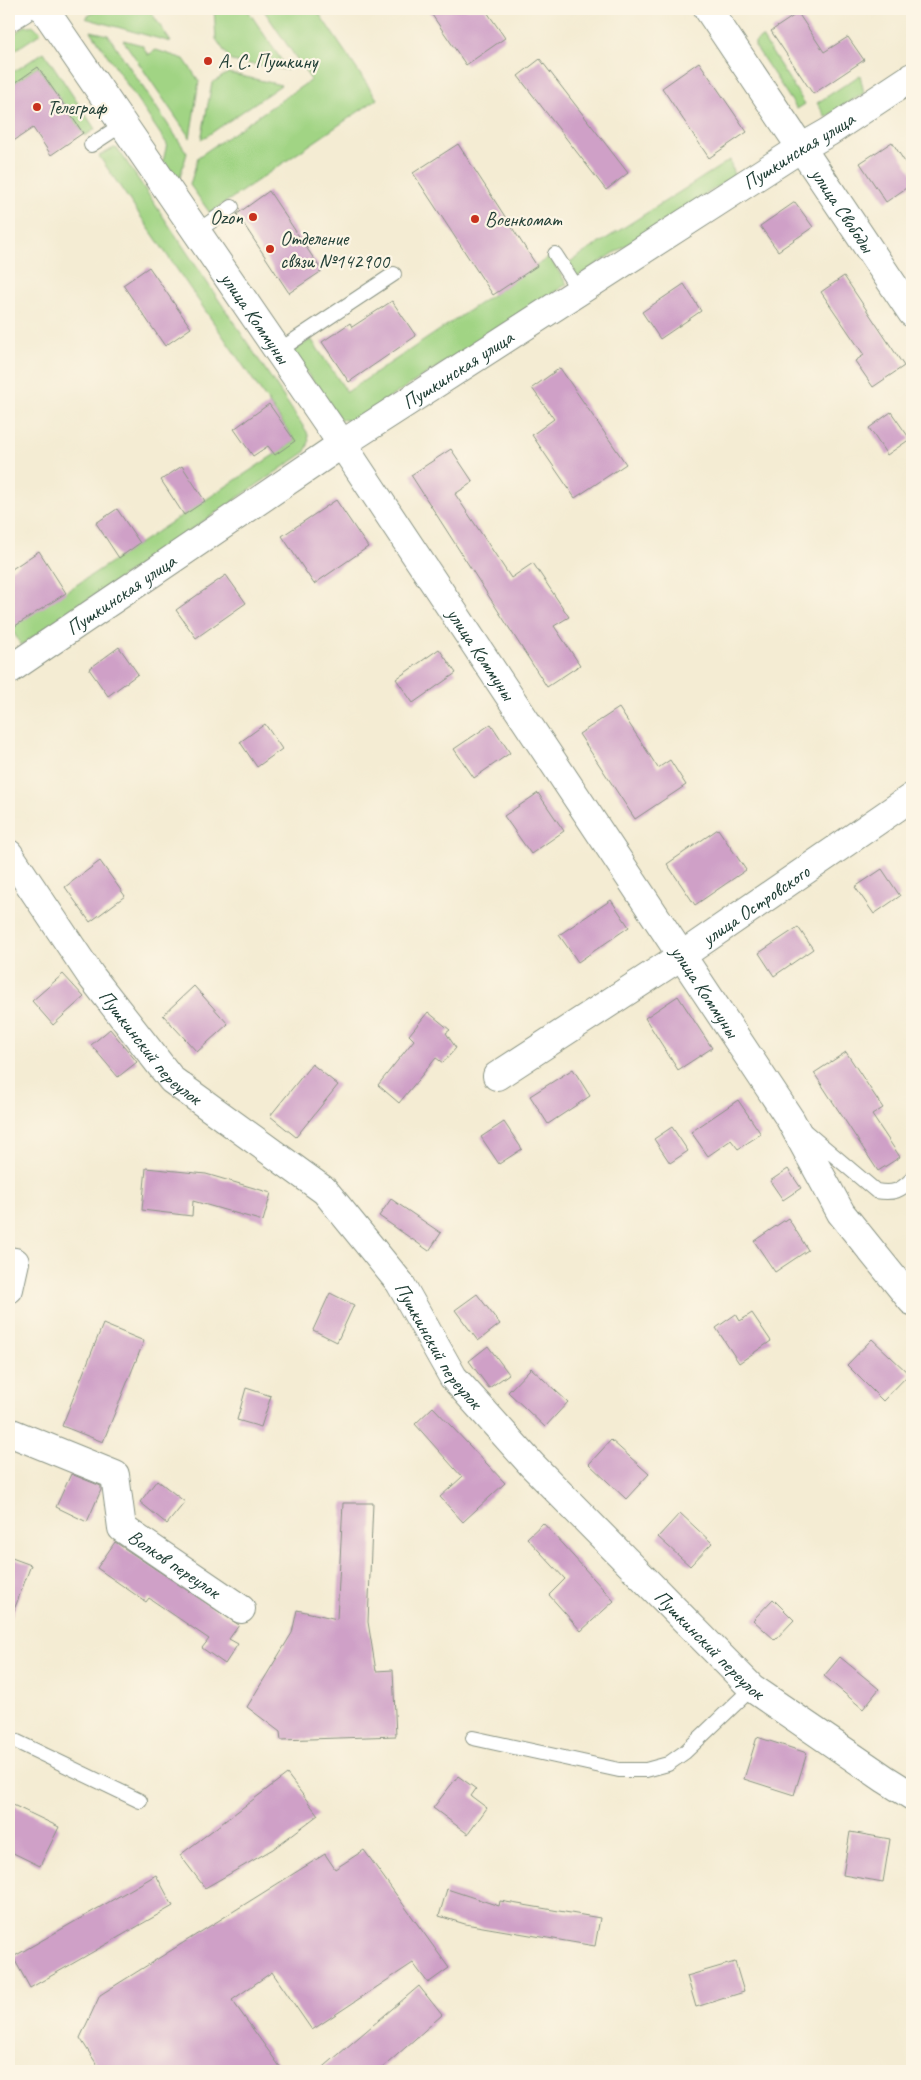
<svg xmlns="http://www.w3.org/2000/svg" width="921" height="2080" font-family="Caveat,sans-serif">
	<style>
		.green { fill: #a1d484; stroke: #60885c }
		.building { fill: #cfa0c7 }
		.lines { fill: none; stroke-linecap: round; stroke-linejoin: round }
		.service-casing { stroke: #8a9484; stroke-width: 16 }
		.minor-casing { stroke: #8a9484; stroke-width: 30 }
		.tertiary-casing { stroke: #8a9484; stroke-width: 30 }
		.service { stroke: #fff; stroke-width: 14 }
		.minor { stroke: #fff; stroke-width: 28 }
		.tertiary { stroke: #fff; stroke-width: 28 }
		.poi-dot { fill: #c8321e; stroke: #fcf5e5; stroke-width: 2 }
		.labels { text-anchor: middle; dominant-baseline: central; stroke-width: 4.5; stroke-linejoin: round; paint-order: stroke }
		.poi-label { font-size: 20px; fill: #1f3d34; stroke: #fcf5e5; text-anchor: start }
		.street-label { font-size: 20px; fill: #1f3d34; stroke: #fcf5e5 }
	</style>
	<rect width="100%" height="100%" fill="#fcf5e5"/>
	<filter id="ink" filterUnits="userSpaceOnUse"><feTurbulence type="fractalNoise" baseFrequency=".02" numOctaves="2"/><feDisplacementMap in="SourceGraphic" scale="10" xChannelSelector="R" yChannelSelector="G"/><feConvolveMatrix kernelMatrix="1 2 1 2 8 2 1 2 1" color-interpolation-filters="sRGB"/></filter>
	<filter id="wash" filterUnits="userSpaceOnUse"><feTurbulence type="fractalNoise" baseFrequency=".0096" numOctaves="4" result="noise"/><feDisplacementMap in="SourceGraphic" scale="20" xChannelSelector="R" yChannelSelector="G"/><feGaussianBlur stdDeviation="1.12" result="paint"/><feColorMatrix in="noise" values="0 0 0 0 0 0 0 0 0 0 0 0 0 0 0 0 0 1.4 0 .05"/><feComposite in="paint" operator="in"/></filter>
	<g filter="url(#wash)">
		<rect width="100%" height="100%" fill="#f4ecd3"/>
		<g class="green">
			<path d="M99 9H149L171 42 85 18Z"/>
			<path d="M214 9H247L288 70 231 61 216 39Z"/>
			<path d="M263 9H316L377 99 210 213 190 185 198 157 311 80Z"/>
			<path d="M25 26H34L41 33 9 54V37Z"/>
			<path d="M91 31 108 35 187 153 178 184 163 162 167 144Z"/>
			<path d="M762 37 805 104 797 109 755 46V42Z"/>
			<path d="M123 40 142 45 148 55 156 50 184 59 199 81 190 138Z"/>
			<path d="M44 52 95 129 85 136 38 67 9 87V75Z"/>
			<path d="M228 73 281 85 201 140 212 83Z"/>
			<path d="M860 75 864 93 826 117 817 103Z"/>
			<path d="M114 148 118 149 307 432C310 441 309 445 304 453L21 645 11 628 295 441 99 156Z"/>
			<path d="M730 160 734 176 577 277 568 263Z"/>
			<path d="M549 257 567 284 353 421 340 419 292 352 311 339 347 392Z"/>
		</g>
		<g id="blocks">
			<g class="building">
				<path d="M428 9H485L505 38 466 65Z"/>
				<path d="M798 13 824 52 848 37 864 60 813 94 771 31Z"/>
				<path d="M540 59 628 173 606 190 518 76Z"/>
				<path d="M699 62 747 132 709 158 662 88Z"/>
				<path d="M38 67 83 133 51 155 33 128 9 144V87Z"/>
				<path d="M892 142 912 173V184L886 202 860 163Z"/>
				<path d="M458 144 537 266 493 295 413 173Z"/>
				<path d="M269 191 322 271 289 293 237 214Z"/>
				<path d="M795 202 813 227 778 251 760 226Z"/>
				<path d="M149 267 191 328 165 346 123 285Z"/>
				<path d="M844 276 904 366 873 387 855 361 864 355 821 292Z"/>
				<path d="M684 284 701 311 660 339 642 312Z"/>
				<path d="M392 301 416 336 349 382 322 342 350 323 352 327Z"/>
				<path d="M560 368 626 464 575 498 532 435 554 419 532 388Z"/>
				<path d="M269 404 295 441 275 455 268 446 253 456 234 429Z"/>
				<path d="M891 412 910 439 887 455 869 428Z"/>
				<path d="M451 449 473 482 455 494 511 578 533 563 569 617 554 626 580 665 547 687 411 475Z"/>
				<path d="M182 466 205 501 184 515 161 480Z"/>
				<path d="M336 500 368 547 314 584 282 536Z"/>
				<path d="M117 509 140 543 119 558 96 523Z"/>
				<path d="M39 551 66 593 9 630V571Z"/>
				<path d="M226 575 246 603 196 638 176 610Z"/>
				<path d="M119 647 138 674 108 696 89 669Z"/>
				<path d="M439 649 456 673 413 703 396 679Z"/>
				<path d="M619 708 658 768 670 760 686 785 635 819 579 734Z"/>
				<path d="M265 724 282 749 257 767 240 742Z"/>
				<path d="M491 724 510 753 474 778 454 749Z"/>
				<path d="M538 793 564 831 531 854 504 816Z"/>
				<path d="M718 829 746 870 695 905 667 864Z"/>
				<path d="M100 861 125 896 90 922 65 887Z"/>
				<path d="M882 869 900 896 874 914 855 887Z"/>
				<path d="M611 900 629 927 578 962 559 935Z"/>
				<path d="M798 927 813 949 774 976 759 953Z"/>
				<path d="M63 974 84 997 53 1025 32 1001Z"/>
				<path d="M194 986 228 1024 197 1052 163 1015Z"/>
				<path d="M678 996 712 1048 678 1070 645 1018Z"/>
				<path d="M428 1012 450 1030 446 1033 456 1048 443 1063 436 1058 399 1103 378 1085 414 1040 409 1035Z"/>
				<path d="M110 1029 137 1062 118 1077 91 1045Z"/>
				<path d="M846 1052 883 1108 872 1115 900 1157 878 1171 814 1073Z"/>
				<path d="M312 1064 338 1085 296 1137 270 1116Z"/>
				<path d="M573 1069 590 1096 548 1124 530 1096Z"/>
				<path d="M738 1100 761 1134 738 1149 731 1140 708 1156 691 1132Z"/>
				<path d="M504 1122 522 1149 499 1164 481 1137Z"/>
				<path d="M672 1127 688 1151 670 1163 654 1139Z"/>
				<path d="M146 1168 206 1174 271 1193 263 1221 193 1201 192 1216 142 1210Z"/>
				<path d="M788 1169 801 1188 783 1200 770 1181Z"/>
				<path d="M391 1199 441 1233 429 1251 379 1216Z"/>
				<path d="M788 1218 808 1250 775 1272 754 1241Z"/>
				<path d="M330 1293 354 1305 337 1342 313 1330Z"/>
				<path d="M477 1294 500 1324 478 1341 455 1310Z"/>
				<path d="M752 1313 771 1341 739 1363 716 1328 736 1314 740 1321Z"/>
				<path d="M103 1324 144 1341 103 1442 62 1426Z"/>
				<path d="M872 1339 909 1374 883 1401 847 1365Z"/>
				<path d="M488 1346 509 1374 489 1388 469 1361Z"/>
				<path d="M531 1368 568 1402 545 1427 508 1392Z"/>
				<path d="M246 1388 271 1396 261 1427 237 1420Z"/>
				<path d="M433 1407 505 1483 463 1522 440 1497 462 1477 415 1424Z"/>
				<path d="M611 1440 649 1474 626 1499 589 1464Z"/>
				<path d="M71 1474 101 1486V1490L87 1522 56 1507Z"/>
				<path d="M157 1480 185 1502 167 1524 140 1502Z"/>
				<path d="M343 1503H373L368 1622 376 1671 393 1670 396 1736 281 1740 280 1732 247 1707 292 1633 297 1610 337 1619Z"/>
				<path d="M680 1513 712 1543 690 1566 658 1537Z"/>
				<path d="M543 1523 614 1601 581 1631 549 1595 565 1579 527 1538Z"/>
				<path d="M115 1542 239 1625 229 1639 238 1644 225 1664 202 1648 209 1639 149 1598 146 1602 97 1568Z"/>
				<path d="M9 1557 31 1565 11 1618H9Z"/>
				<path d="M773 1599 794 1620 775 1640 753 1620Z"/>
				<path d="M840 1657 879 1689 863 1709 824 1676Z"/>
				<path d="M757 1737 807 1753 794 1795 744 1779Z"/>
				<path d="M287 1774 318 1815 273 1849 205 1888 180 1855Z"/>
				<path d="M458 1776 476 1789 471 1796 487 1808 468 1834 433 1808Z"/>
				<path d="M9 1803 59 1827 40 1866 9 1851Z"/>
				<path d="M850 1832 890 1839 883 1882 843 1875Z"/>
				<path d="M364 1850 449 1968 428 1983 413 1963 312 2030 272 1972 232 2000 283 2071H101L80 2038 100 1995 325 1854 335 1869Z"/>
				<path d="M156 1875 173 1906 30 1988 13 1957Z"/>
				<path d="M447 1889 499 1906 500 1901 600 1918 595 1946 465 1924 439 1916Z"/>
				<path d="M735 1962 744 1992 696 2007 687 1976Z"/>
				<path d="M419 1986 442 2015 379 2071H319Z"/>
			</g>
		</g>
	</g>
	<g filter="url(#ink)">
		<use href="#blocks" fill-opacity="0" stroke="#8a9484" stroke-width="1"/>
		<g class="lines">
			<defs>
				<g id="service">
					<path d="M91 145 123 124"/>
					<path d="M196 232 232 207"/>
					<path d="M555 254 579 291"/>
					<path d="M278 351 394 274"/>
					<path d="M805 1131 876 1191C894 1194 900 1191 912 1179"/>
					<path d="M9 1738 140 1801"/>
					<path d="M473 1738 619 1770H646L668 1764 685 1752 752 1688"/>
				</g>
				<g id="minor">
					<path id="s1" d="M44 9 342 444 790 1119 841 1213 912 1301"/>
					<path id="s2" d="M708 9 912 313"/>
					<path id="s3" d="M9 670 342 444 801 148 829 132 912 77"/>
					<path id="s4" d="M9 854 91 976 172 1080 325 1191 400 1283 453 1377 532 1465 752 1688 885 1779 912 1796"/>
					<path id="s5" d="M497 1076 681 956 912 797"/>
					<path d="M9 1261 15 1262 9 1289"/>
					<path id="s6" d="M9 1432 115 1475 122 1528 241 1609"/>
				</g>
				<path id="tertiary" d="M9 17 22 9"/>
			</defs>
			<use href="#service" class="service-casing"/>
			<use href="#minor" class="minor-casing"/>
			<use href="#tertiary" class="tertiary-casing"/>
			<use href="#service" class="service"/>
			<use href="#minor" class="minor"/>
			<use href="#tertiary" class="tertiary"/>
		</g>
	</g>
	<g class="poi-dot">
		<circle cx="208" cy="61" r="5"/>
		<circle cx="37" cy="107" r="5"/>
		<circle cx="253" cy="217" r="5"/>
		<circle cx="475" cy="219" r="5"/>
		<circle cx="270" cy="249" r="5"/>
	</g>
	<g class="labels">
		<g class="poi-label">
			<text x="218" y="61">А. С. Пушкину</text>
			<text x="47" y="107">Телеграф</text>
			<text x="243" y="217" text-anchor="end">Ozon</text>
			<text x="485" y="219">Военкомат</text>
			<text x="280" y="238">Отделение<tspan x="280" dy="23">связи №142900</tspan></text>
		</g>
		<g class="street-label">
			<text stroke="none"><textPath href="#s3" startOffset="945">Пушкинская улица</textPath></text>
			<text stroke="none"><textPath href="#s2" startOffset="242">улица Свободы</textPath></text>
			<text stroke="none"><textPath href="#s1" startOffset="374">улица Коммуны</textPath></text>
			<text stroke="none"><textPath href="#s3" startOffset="540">Пушкинская улица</textPath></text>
			<text stroke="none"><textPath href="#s3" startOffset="135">Пушкинская улица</textPath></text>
			<text stroke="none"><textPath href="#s1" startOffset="779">улица Коммуны</textPath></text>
			<text stroke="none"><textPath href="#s5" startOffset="310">улица Островского</textPath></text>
			<text stroke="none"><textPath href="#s1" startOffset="1184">улица Коммуны</textPath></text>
			<text stroke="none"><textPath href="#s4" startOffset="240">Пушкинский переулок</textPath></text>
			<text stroke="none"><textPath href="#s4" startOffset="660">Пушкинский переулок</textPath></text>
			<text stroke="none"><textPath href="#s6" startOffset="231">Волков переулок</textPath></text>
			<text stroke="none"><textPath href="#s4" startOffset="1065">Пушкинский переулок</textPath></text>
		</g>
	</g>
	<rect width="921" height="2080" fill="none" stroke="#fcf5e5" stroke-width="30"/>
</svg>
